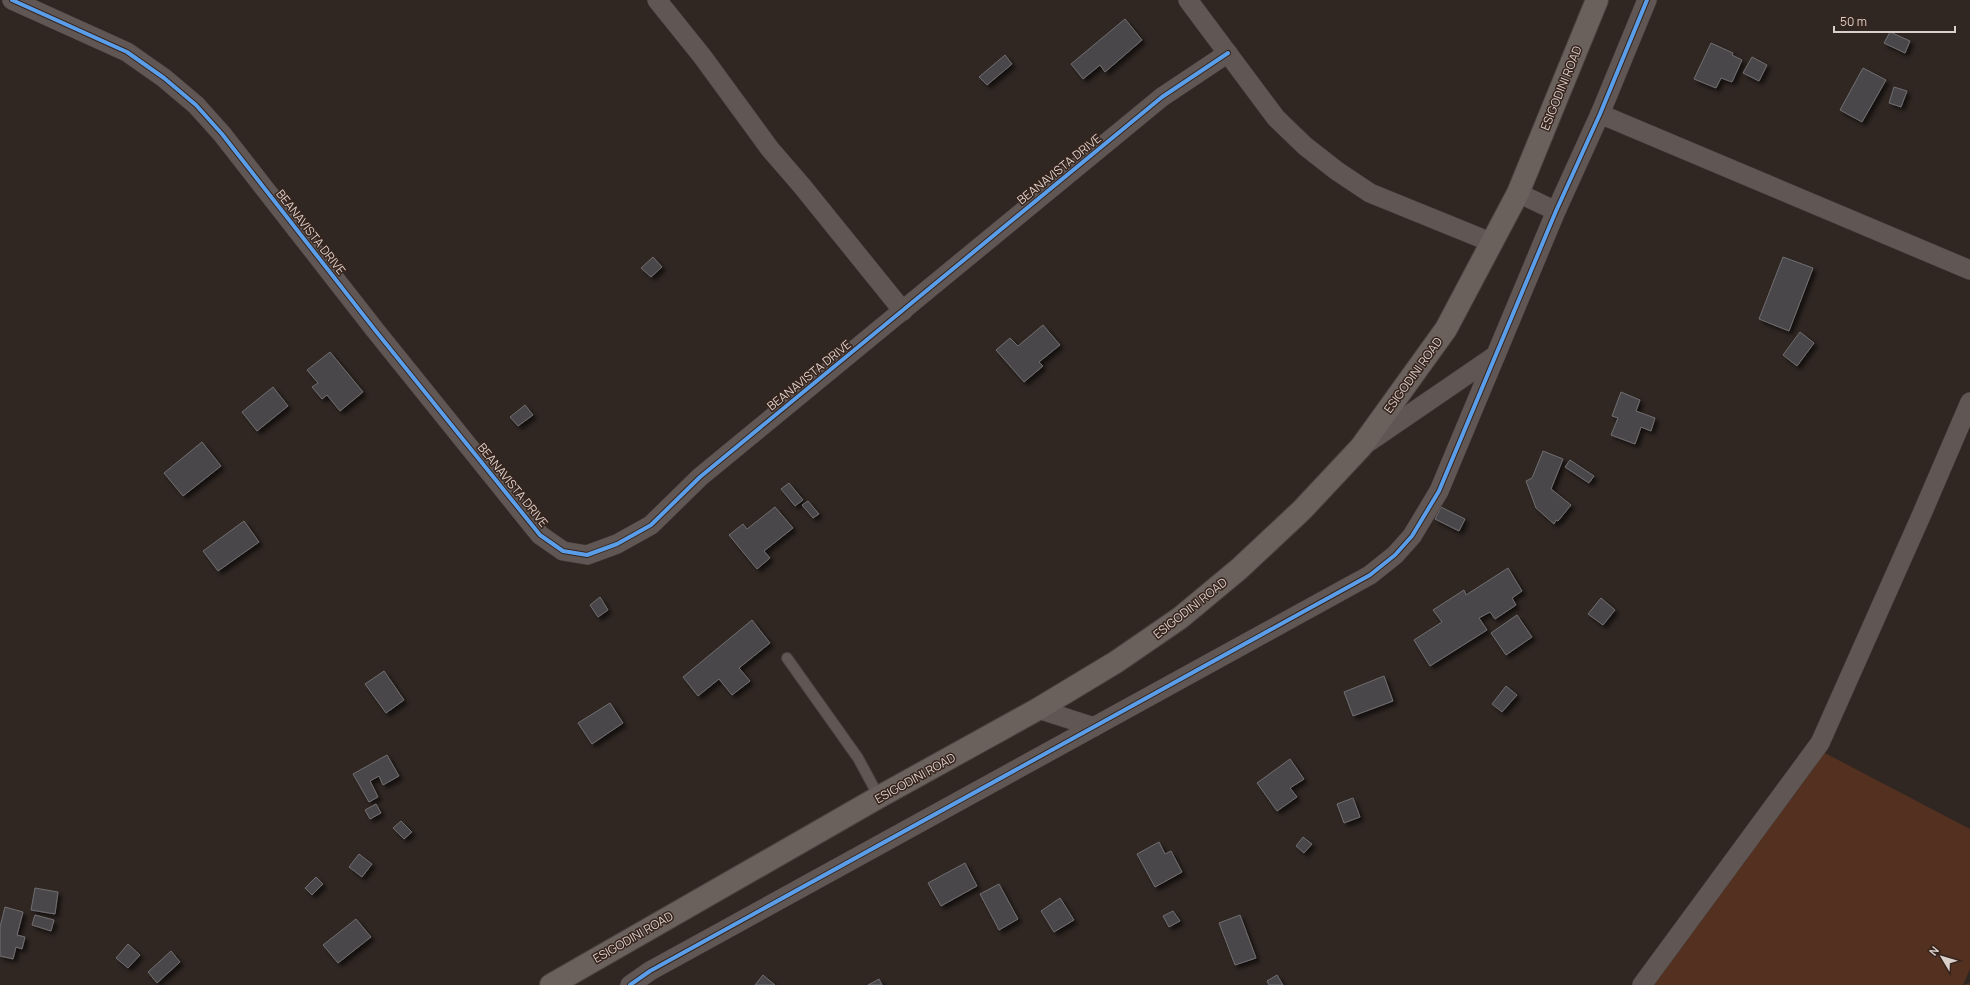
<svg xmlns="http://www.w3.org/2000/svg" width="1970" height="985" font-family="Manrope,sans-serif">
	<style>
		.green { fill: #533020 }
		.building { fill: #494648; stroke: #716e71; filter: url(#shadow) }
		.lines { fill: none; stroke-linecap: round; stroke-linejoin: round }
		.lane-casing { stroke: #4b423e; stroke-width: 12 }
		.street-casing { stroke: #4b423e; stroke-width: 20 }
		.secondary-casing { stroke: #4b423e; stroke-width: 24 }
		.lane { stroke: #605754; stroke-width: 10 }
		.street { stroke: #605754; stroke-width: 19 }
		.secondary { stroke: #6a605c; stroke-width: 22 }
		.cycleway-casing { stroke: #36241d; stroke-width: 6 }
		.cycleway { stroke: #5a9eea; stroke-width: 4 }
		.labels { text-anchor: middle; dominant-baseline: central; stroke-width: 3; stroke-linejoin: round; paint-order: stroke }
		.street-label { font-size: 12px; fill: #dbcfca; stroke: #36241d }
	</style>
	<defs>
		<filter id="shadow"><feDropShadow dx="3.5" dy="3.5" stdDeviation="2" flood-color="#0009"/></filter>
	</defs>
	<rect width="100%" height="100%" fill="#302723"/>
	<path class="green" d="M1823 752 1970 829V969L1963 985 1970 983V985H1652Z"/>
	<g class="building">
		<path d="M1125 19 1142 40 1105 72 1100 65 1083 79 1071 64Z"/>
		<path d="M1890 32 1910 41 1905 53 1884 43Z"/>
		<path d="M1711 43 1733 53 1732 55 1742 60 1732 82 1721 78 1716 88 1694 79Z"/>
		<path d="M1005 55 1012 64 987 85 979 77Z"/>
		<path d="M1752 57 1767 65 1759 81 1743 73Z"/>
		<path d="M1863 68 1886 80 1862 122 1840 110Z"/>
		<path d="M1894 87 1907 91 1901 107 1889 103Z"/>
		<path d="M653 257 662 267 651 277 641 268Z"/>
		<path d="M1783 257 1813 268 1789 331 1759 319Z"/>
		<path d="M1043 325 1060 345 1039 362 1043 366 1024 382 996 350 1010 338 1018 346Z"/>
		<path d="M1800 332 1814 343 1797 366 1783 355Z"/>
		<path d="M330 352 363 392 340 411 327 395 322 399 312 387 318 383 307 370Z"/>
		<path d="M273 387 288 406 257 431 242 412Z"/>
		<path d="M1621 392 1640 400 1636 411 1655 418 1651 431 1641 427 1635 444 1611 435 1618 418 1612 416Z"/>
		<path d="M525 405 533 415 518 426 510 417Z"/>
		<path d="M202 442 221 466 183 496 164 473Z"/>
		<path d="M1543 451 1563 459 1551 489 1571 505 1558 521 1556 520 1554 524 1536 508 1526 481 1532 478Z"/>
		<path d="M1570 460 1594 476 1589 483 1565 467Z"/>
		<path d="M789 483 803 500 795 506 781 489Z"/>
		<path d="M808 501 819 514 813 518 802 505Z"/>
		<path d="M775 507 793 528 764 551 770 558 757 569 729 535 743 524 747 529Z"/>
		<path d="M1441 507 1465 519 1459 531 1435 519Z"/>
		<path d="M244 521 259 542 218 571 203 551Z"/>
		<path d="M1508 568 1522 591 1512 598 1516 605 1495 619 1490 612 1479 618 1487 630 1430 666 1414 640 1442 622 1433 610 1464 590 1466 595Z"/>
		<path d="M600 597 608 610 598 617 590 605Z"/>
		<path d="M1601 598 1615 610 1603 625 1588 614Z"/>
		<path d="M1517 615 1532 637 1506 655 1491 633Z"/>
		<path d="M752 620 770 643 739 668 750 681 732 695 719 679 698 696 683 677Z"/>
		<path d="M384 671 404 700 386 713 365 684Z"/>
		<path d="M1384 676 1393 701 1353 716 1344 692Z"/>
		<path d="M1506 686 1517 695 1502 712 1492 704Z"/>
		<path d="M610 703 623 723 592 744 578 723Z"/>
		<path d="M387 755 399 776 383 785 379 776 370 781 378 797 369 802 353 774Z"/>
		<path d="M1290 759 1304 779 1290 788 1297 797 1277 811 1257 783Z"/>
		<path d="M1353 798 1360 817 1344 823 1337 804Z"/>
		<path d="M376 804 381 813 370 819 365 810Z"/>
		<path d="M401 821 412 832 404 839 393 828Z"/>
		<path d="M1303 837 1312 844 1304 853 1296 846Z"/>
		<path d="M1159 842 1165 854 1171 851 1182 872 1155 887 1137 854Z"/>
		<path d="M359 854 372 864 362 877 349 867Z"/>
		<path d="M965 863 977 886 941 906 928 883Z"/>
		<path d="M316 877 323 884 312 895 305 888Z"/>
		<path d="M999 884 1018 919 999 930 980 894Z"/>
		<path d="M35 888 58 892 55 914 31 910Z"/>
		<path d="M1060 898 1074 920 1054 932 1041 911Z"/>
		<path d="M5 907 23 912 17 935 25 937 22 949 16 947 13 959 0 956V927Z"/>
		<path d="M1173 911 1180 921 1169 927 1163 916Z"/>
		<path d="M35 915 54 920 51 931 32 925Z"/>
		<path d="M1240 915 1256 958 1235 965 1219 923Z"/>
		<path d="M356 919 371 937 338 963 323 945Z"/>
		<path d="M128 944 140 955 128 968 116 958Z"/>
		<path d="M171 951 180 962 157 983 148 972Z"/>
		<path d="M763 975 775 985H755Z"/>
		<path d="M1277 975 1283 985H1269L1267 981Z"/>
		<path d="M879 979 882 985H868Z"/>
	</g>
	<g class="lines">
		<defs>
			<path id="lane" d="M787 658 858 758 879 797"/>
			<g id="street">
				<path d="M12 0 127 52 164 78 196 105 222 134 375 330 540 535 563 551 587 555 617 544 651 525 700 477 1162 97 1228 53"/>
				<path d="M657 0 702 56 770 149 802 186 903 311"/>
				<path d="M1188 0 1276 118 1305 146 1337 171 1370 193 1493 243"/>
				<path d="M1600 114 1970 270"/>
				<path d="M1518 193 1556 211"/>
				<path d="M1366 444 1496 355"/>
				<path d="M1038 709 1094 727"/>
				<path d="M630 985 650 971 1370 575 1395 555 1412 536 1439 491 1556 211 1600 114 1647 0"/>
				<path d="M1642 985 1820 743 1921 516 1970 402"/>
			</g>
			<path id="secondary" d="M551 985 879 797 1038 709 1116 662 1180 618 1239 569 1302 510 1361 447 1446 329 1518 193 1597 0"/>
		</defs>
		<use href="#lane" class="lane-casing"/>
		<use href="#street" class="street-casing"/>
		<use href="#secondary" class="secondary-casing"/>
		<use href="#lane" class="lane"/>
		<use href="#street" class="street"/>
		<use href="#secondary" class="secondary"/>
		<defs>
			<g id="cycleway">
				<path d="M12 0 127 52 164 78 196 105 222 134 375 330 540 535 563 551 587 555 617 544 651 525 700 477 1162 97 1228 53"/>
				<path d="M630 985 650 971 1370 575 1395 555 1412 536 1439 491 1556 211 1600 114 1647 0"/>
			</g>
		</defs>
		<use href="#cycleway" class="cycleway-casing"/>
		<use href="#cycleway" class="cycleway"/>
	</g>
	<g class="labels">
		<g class="street-label">
			<text transform="translate(1561 88) rotate(-68)">ESIGODINI ROAD</text>
			<text transform="translate(1059 169) rotate(-39)">BEANAVISTA DRIVE</text>
			<text transform="translate(311 232) rotate(52)">BEANAVISTA DRIVE</text>
			<text transform="translate(809 375) rotate(-39)">BEANAVISTA DRIVE</text>
			<text transform="translate(1413 375) rotate(-54)">ESIGODINI ROAD</text>
			<text transform="translate(513 485) rotate(51)">BEANAVISTA DRIVE</text>
			<text transform="translate(1190 608) rotate(-38)">ESIGODINI ROAD</text>
			<text transform="translate(915 778) rotate(-29)">ESIGODINI ROAD</text>
			<text transform="translate(633 937) rotate(-30)">ESIGODINI ROAD</text>
		</g>
	</g>
	<g transform="translate(1942 957) rotate(308)" stroke="#36241d" stroke-width="3" paint-order="stroke">
	<path d="M0-3L7 15L0 10L-7 15Z" fill="#dbcfca"/>
	<text y="-6" font-size="11" font-weight="bold" text-anchor="middle" fill="#dbcfca">N</text>
	</g>
	<path d="M1834 26v6h121v-6" fill="none" stroke="#dbcfca" stroke-width="2"/>
	<text x="1840" y="26" font-size="12" fill="#dbcfca" stroke="#36241d" stroke-width="3" paint-order="stroke">50 m</text>
</svg>
